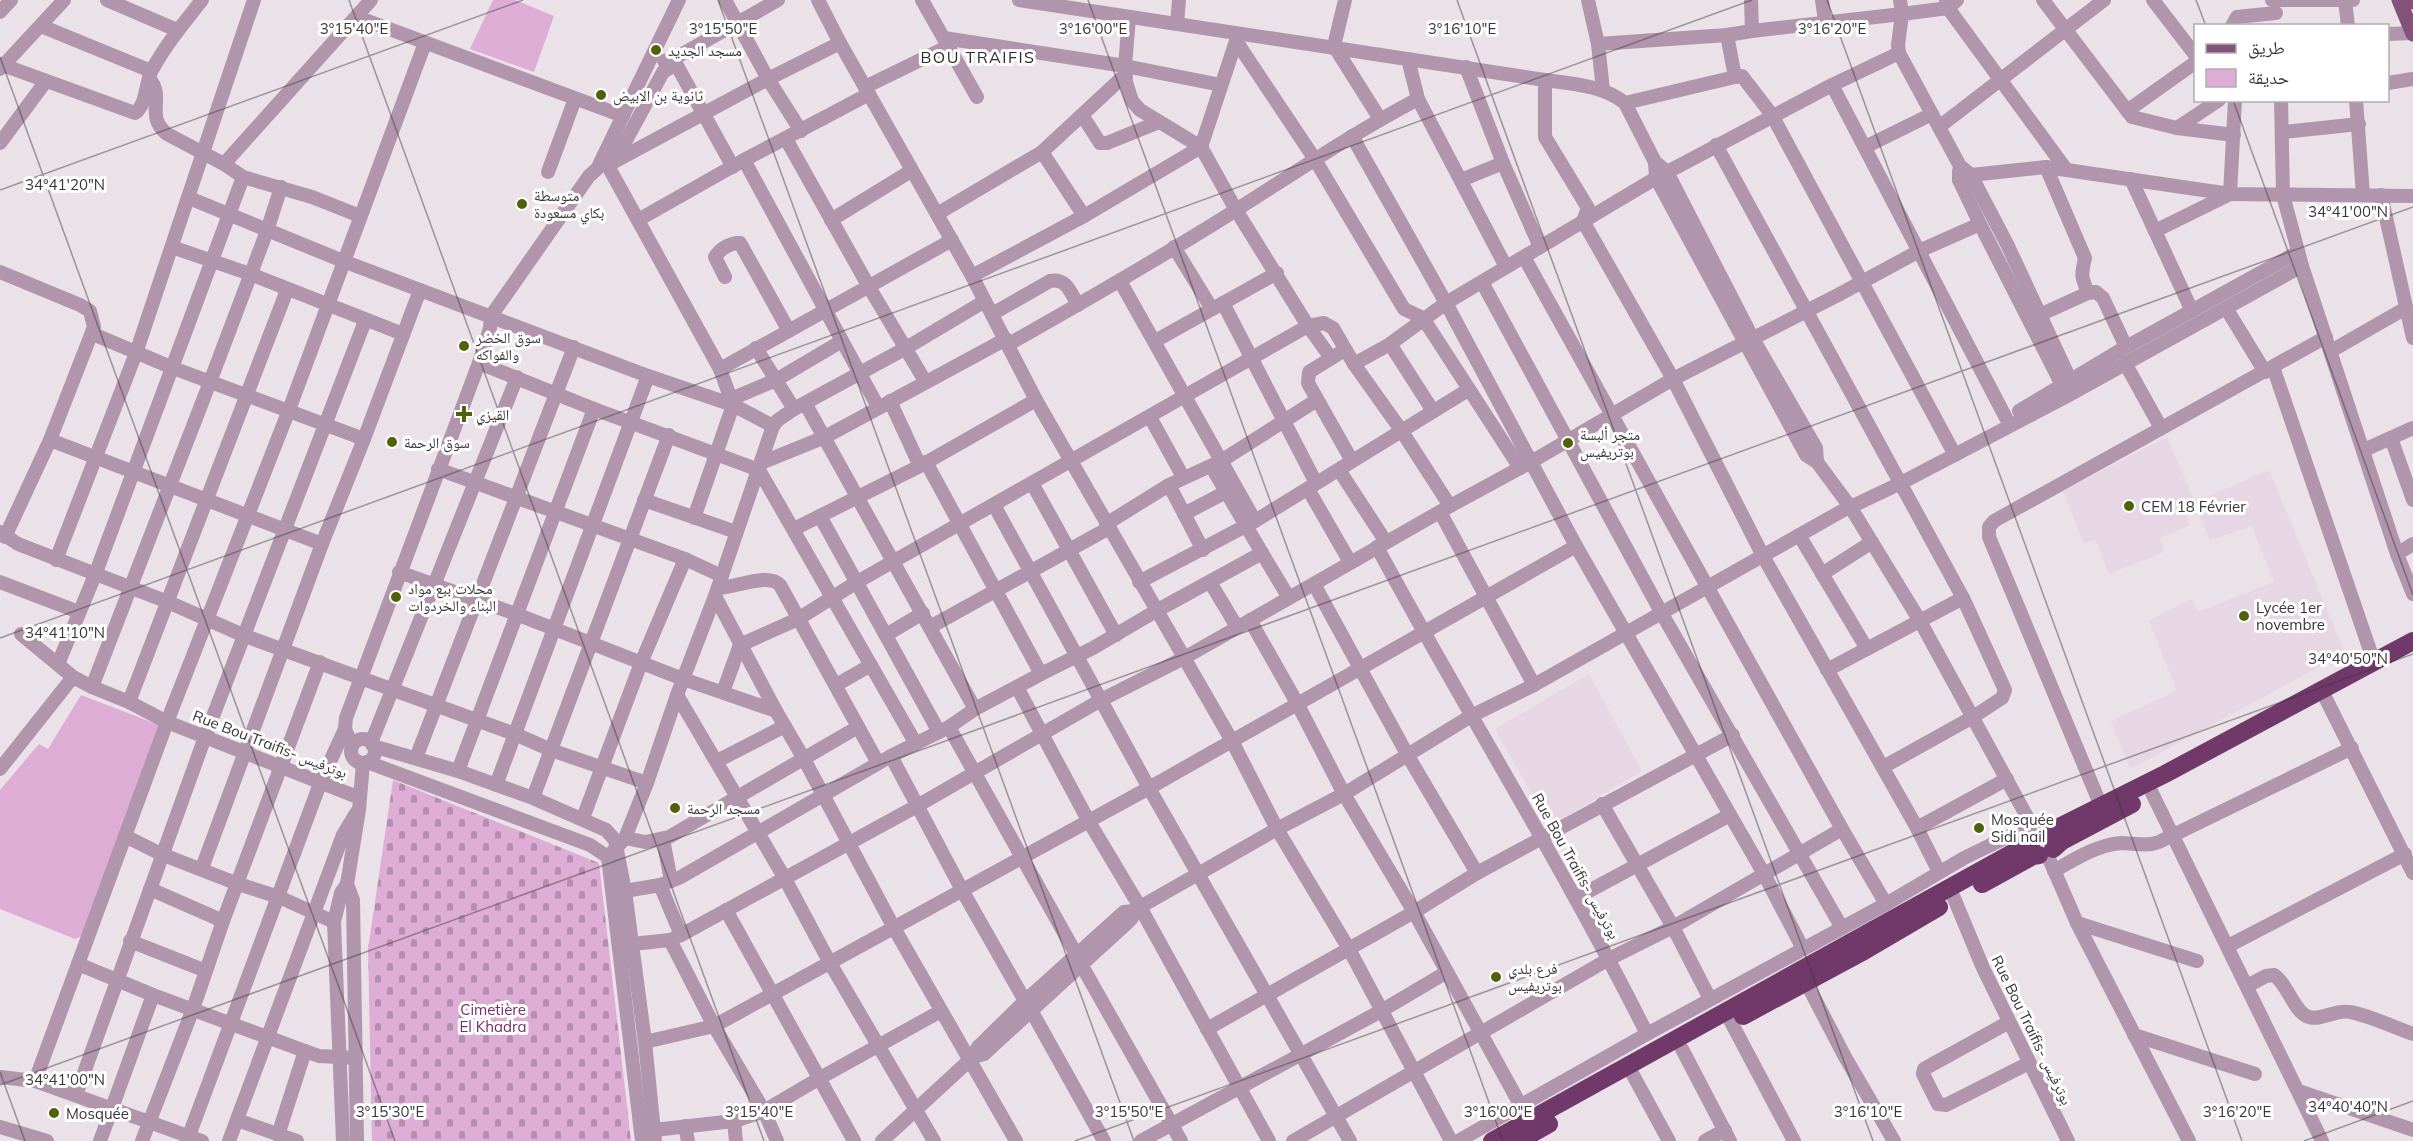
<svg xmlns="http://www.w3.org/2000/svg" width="2413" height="1141" font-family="Mulish,'Noto Naskh Arabic',sans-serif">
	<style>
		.built { fill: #e7d6e4 }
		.cemetery { fill: url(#cemetery-stones) }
		.green { fill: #ddadd5 }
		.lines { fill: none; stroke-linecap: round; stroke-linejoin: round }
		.minor { stroke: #b095ac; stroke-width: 14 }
		.major { stroke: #82527b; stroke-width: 15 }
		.highway { stroke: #703969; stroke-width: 18 }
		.ticks { fill: none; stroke: #393538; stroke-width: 1.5; stroke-opacity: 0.45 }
		.poi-dot { fill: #4f620a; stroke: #fff; stroke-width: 2 }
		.labels { text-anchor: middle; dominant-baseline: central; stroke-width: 6; stroke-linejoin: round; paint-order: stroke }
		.poi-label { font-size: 15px; fill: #393538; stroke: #fff; text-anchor: start }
		.street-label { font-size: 15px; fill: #393538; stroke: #fff }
		.park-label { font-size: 15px; fill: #762d6e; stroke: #fff }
		.neighbourhood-label { font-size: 16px; letter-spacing: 1.5px; fill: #30292f; stroke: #fff }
		.ticks-label { font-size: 15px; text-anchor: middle; fill: #393538; stroke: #fff; stroke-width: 6; stroke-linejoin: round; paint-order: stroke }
	</style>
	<defs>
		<pattern id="cemetery-stones" width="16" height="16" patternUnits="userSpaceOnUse" patternTransform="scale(1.5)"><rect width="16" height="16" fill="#ddadd5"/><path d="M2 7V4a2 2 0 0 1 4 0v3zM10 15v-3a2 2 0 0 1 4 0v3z" fill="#b48eae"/></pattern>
	</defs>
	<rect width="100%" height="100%" fill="#ebe1e9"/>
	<g class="built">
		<path d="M2167 437 2195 502 2269 470 2345 653 2130 769 2111 721 2177 691 2149 621 2192 599 2198 612 2274 582 2252 526 2210 540 2195 503 2184 509 2190 525 2160 538 2164 552 2109 574 2095 539 2084 544 2063 491Z"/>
		<path d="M1589 674 1642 771 1550 826 1495 729Z"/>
	</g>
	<path class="cemetery" d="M393 780 599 863 631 1141H372L368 949Z"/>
	<g class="green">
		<path d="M493 0H515L554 16 534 72 470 49Z"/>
		<path d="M81 695 159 725 82 936 75 939 0 909V790L39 744 48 749Z"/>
	</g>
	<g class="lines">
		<g class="minor">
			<path d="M107 0 177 30"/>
			<path d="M725 0 768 79 801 131"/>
			<path d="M818 0 840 43 972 276 1036 400 1232 741 1277 829 1349 949 1451 1141"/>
			<path d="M922 0 977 97"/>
			<path d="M1019 0 1545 80C1572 84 1602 85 1625 103L1655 162 1667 172 1752 337 1816 448 1817 462"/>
			<path d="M1345 0 1334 46 1380 119"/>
			<path d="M1588 0 1598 44"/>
			<path d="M1822 0 1825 21"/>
			<path d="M1946 0 1948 8 2065 168"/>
			<path d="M1957 0 1948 8 1902 14 1898 45 1899 53 1960 166 1971 175 2008 246 2074 388"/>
			<path d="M2043 0 2132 117 2177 128 2234 135"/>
			<path d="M2153 0 2196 56"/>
			<path d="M2272 0H2353"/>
			<path d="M2345 0 2348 26"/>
			<path d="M0 12 11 0"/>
			<path d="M357 17 623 116"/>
			<path d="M1129 18 1125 66 1126 82 1132 101 1140 110 1201 147 1236 210 1308 326 1331 358"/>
			<path d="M1177 24 1179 0"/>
			<path d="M41 26 151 71"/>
			<path d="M2232 26 2237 17 2276 13"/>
			<path d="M1752 31 1902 14 1900 0"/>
			<path d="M2388 34 2413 33"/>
			<path d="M1727 35 1752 31 1751 0"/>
			<path d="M944 38 1125 66 1221 85"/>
			<path d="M1236 41 1314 158 1404 309 1423 318 1520 468"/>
			<path d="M1408 59 1418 99 1506 267"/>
			<path d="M664 61 675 58 778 0"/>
			<path d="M0 64 135 113C147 105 145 83 152 70 166 44 184 23 202 0"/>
			<path d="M1466 67 1503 163"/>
			<path d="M0 69 64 0"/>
			<path d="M149 78C166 98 144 115 167 134L224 164 371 0"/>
			<path d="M1545 80V137L1588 208 1583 221"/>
			<path d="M2388 83 2413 79"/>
			<path d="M1832 85 2006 418"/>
			<path d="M865 87 949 46"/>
			<path d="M1603 90 1598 44 1727 35 1735 77"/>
			<path d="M2281 100 2283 195 2302 266 2397 554 2413 594"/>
			<path d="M2356 100 2363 195"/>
			<path d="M1625 103 1735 77 1742 76 1772 115 1955 455"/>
			<path d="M2127 111 2196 62"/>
			<path d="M1082 115 1100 143H1107L1159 122"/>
			<path d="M1939 127 2104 0"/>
			<path d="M2177 128 2219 100"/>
			<path d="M2283 132 2359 124"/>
			<path d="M1352 136 1446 303 1576 546 1764 874 1803 949"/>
			<path d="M786 139 869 287 925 381"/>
			<path d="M0 143 46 81"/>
			<path d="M1716 145 1963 598 2005 690 2002 698 1973 717 1883 767"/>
			<path d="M1201 147 1238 35"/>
			<path d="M1865 147 1932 114"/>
			<path d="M1042 152 1084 216"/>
			<path d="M603 157 720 369 733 405 694 518"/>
			<path d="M616 159 663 72 676 64 733 167"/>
			<path d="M744 160 878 407"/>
			<path d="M1655 162 1656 178 1806 455 1817 462 1851 508 1920 621 2037 835"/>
			<path d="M224 164 243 177 312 197 360 216"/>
			<path d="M599 165 679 0"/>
			<path d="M608 165 768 79 840 43"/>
			<path d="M2046 167 2085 258C2081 275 2081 276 2088 293"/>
			<path d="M1959 171V180L1980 224 2065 391"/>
			<path d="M548 172 575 99"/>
			<path d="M2131 179 2192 311"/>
			<path d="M1461 180 1503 163 1540 247"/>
			<path d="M1959 180 1971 175 2046 167 2230 194 2413 196"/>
			<path d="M2381 195 2413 338"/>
			<path d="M189 198 343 261 648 376 733 405 773 426"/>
			<path d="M937 214 1042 152 1126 74"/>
			<path d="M638 220 744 160 869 94"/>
			<path d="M831 220 911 171"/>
			<path d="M1583 221 1673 379 1763 556 1917 828 1939 872"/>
			<path d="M2155 231 2230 194 2235 100"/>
			<path d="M172 247 250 274 403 334"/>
			<path d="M1174 247 1212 309"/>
			<path d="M1524 257 1842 829 1886 904"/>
			<path d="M0 272 80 305 90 311 94 327 50 440 5 537"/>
			<path d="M972 276 1084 216 1201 147"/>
			<path d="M725 277 715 257C720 249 731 242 740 243L789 331"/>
			<path d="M1120 281 1255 521"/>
			<path d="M1482 282 1661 612 1842 928"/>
			<path d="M1223 303 1316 483"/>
			<path d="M2226 308 2265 372"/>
			<path d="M992 314 1050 281C1067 278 1070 292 1078 305"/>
			<path d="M2033 318 2088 293 2096 292 2103 298 2126 347"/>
			<path d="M93 334 173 368 364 439"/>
			<path d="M1155 341 1277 273"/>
			<path d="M1009 344C1085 301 1162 257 1236 210 1296 172 1355 132 1418 99"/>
			<path d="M1390 344 1433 411"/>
			<path d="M756 348 794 409"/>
			<path d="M2331 351 2406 308"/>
			<path d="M1338 354 1309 372 1308 383 1352 461"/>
			<path d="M479 363 594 409 759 470 916 744"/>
			<path d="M2125 363 2161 428"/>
			<path d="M1354 364 1390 344 1446 303 1656 178 1832 85 1899 53"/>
			<path d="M2273 367 2374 662"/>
			<path d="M720 369 952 240"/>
			<path d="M731 399 776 380 842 341"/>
			<path d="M890 401 920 466"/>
			<path d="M805 403 975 709"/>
			<path d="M2019 411 2119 351 2298 252"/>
			<path d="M1150 417 1183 477"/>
			<path d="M2391 438 2413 500"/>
			<path d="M50 440 322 544"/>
			<path d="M2364 450 2413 428"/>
			<path d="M926 462 1041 674"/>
			<path d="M761 463 825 437 1006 339"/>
			<path d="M438 469 685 559 722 576"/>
			<path d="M1339 470 1386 542"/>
			<path d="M1032 483 1116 635"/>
			<path d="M1308 489 1350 562"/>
			<path d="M644 500 736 532"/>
			<path d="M994 505 1149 788 1350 1141"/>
			<path d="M1440 512 1534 685"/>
			<path d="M1184 514 1226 492"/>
			<path d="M820 516 939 732"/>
			<path d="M1106 524 1169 485"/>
			<path d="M794 529 920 466 1036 400"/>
			<path d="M0 532 18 544 168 602 245 636 515 734 551 750 647 783"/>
			<path d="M1799 535 1867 649"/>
			<path d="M1377 547C1465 710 1564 868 1647 1034"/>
			<path d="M1203 550 1169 485 1221 461 1317 400"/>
			<path d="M1262 553 1289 598"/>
			<path d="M2397 554 2413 544"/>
			<path d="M56 560 136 353 254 0"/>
			<path d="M399 572 516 614 683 679 776 711"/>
			<path d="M1822 574 1872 542"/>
			<path d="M0 582 79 612"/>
			<path d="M1139 582 1255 521 1468 390"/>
			<path d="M1210 582 1237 627"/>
			<path d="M1314 584 1408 756 1477 873"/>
			<path d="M718 588C735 588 768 572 780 585L878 763"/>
			<path d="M715 596 776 711 804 759 894 928 1016 1141"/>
			<path d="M1250 620 1297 703 1344 794 1414 912 1521 1106"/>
			<path d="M930 627 1109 528"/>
			<path d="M21 634 73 677 92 687 129 702 167 722 360 798"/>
			<path d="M886 635 923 613"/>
			<path d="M58 664 95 575 243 177"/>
			<path d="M1827 670 1963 598"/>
			<path d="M836 685 871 665"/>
			<path d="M92 687 210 382 267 231 281 187"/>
			<path d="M1017 687 1088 820 1140 907 1269 1141"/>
			<path d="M723 692 740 645 798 619 857 582 1308 326 1324 323 1333 328 1354 364 1401 430 1450 506"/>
			<path d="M677 695 784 877 830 963 934 1141"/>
			<path d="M2326 699 2413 873"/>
			<path d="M129 702 287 290"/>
			<path d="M949 727 1076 954"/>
			<circle cx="363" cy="751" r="12"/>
			<path d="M371 743 517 377"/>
			<path d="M352 746 345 729 346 718 479 363 490 328 491 316 589 176 598 168"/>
			<path d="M373 746 458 771 533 798 606 830 615 840 625 891 645 1042 655 1141"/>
			<path d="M891 756 962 890 1025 1001"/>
			<path d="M416 758 574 347"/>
			<path d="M717 761 785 726"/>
			<path d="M367 762 590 845 608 857"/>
			<path d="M0 769 73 677"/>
			<path d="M458 771 594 409"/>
			<path d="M496 785 648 376"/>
			<path d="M2152 793 2322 1141"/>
			<path d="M533 798 669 435"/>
			<path d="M1602 804 1673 927 1710 999"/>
			<path d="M2101 806 1989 537V527L1994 521 2326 337"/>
			<path d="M583 818 641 663 685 559"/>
			<path d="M1917 828 2007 779"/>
			<path d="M125 836 161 854 238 884 279 897 334 922"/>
			<path d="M625 838 645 842 669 837 858 727"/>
			<path d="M663 839 671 881"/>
			<path d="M2047 854 2077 923 2189 1141"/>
			<path d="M608 857 625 838 647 783 677 695 715 596 773 426 778 420 794 409 906 348 985 301"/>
			<path d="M608 857 642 1141"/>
			<path d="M202 868 322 544 364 439 420 290"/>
			<path d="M2054 871C2075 859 2097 845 2121 843 2134 843 2146 847 2159 842L2352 748"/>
			<path d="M347 884 353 900 357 1141"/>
			<path d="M660 885 681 935"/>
			<path d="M150 889 223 921"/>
			<path d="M625 891 660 885 679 878 891 756 949 727 975 709 1041 674 1093 648 1156 611 1262 553 1211 466"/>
			<path d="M1576 898 1730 815"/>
			<path d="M1954 898 1983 968 2068 1141"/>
			<path d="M726 910 854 1141"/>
			<path d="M2077 923 2197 961"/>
			<path d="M670 940 714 1026 764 1111 777 1141"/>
			<path d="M130 941 206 971"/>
			<path d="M632 944 670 940 681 935 917 806 1101 700 1184 658 1450 506 1531 462 1673 379 1838 295 1919 251 1980 224"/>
			<path d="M2228 946 2405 854"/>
			<path d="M78 964 153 995 305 1051 319 1056 356 1058"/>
			<path d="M1082 966 1181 1141"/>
			<path d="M1806 982 1845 1057 1894 1141"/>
			<path d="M2247 986 2266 976 2274 975C2288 984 2294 1013 2309 1017 2321 1021 2336 1009 2350 1012 2371 1016 2393 1027 2413 1034"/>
			<path d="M1032 1012 1104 1141"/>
			<path d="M1731 1022 1794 1141"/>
			<path d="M2009 1022 1924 1069 1923 1074 1938 1104 1946 1105 2029 1063"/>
			<path d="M1207 1029 1414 912 1477 873 1733 735"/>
			<path d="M2134 1035 2255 1074"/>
			<path d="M645 1042 714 1026 1149 788 1576 546"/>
			<path d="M1682 1049 1730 1141"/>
			<path d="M973 1057 984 1054 1127 923 1132 918 1133 911"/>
			<path d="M1633 1075 1669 1141"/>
			<path d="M0 1077 35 1081 202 1141"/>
			<path d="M35 1081 167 722 289 410 425 43"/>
			<path d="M2299 1091 2413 1130"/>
			<path d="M76 1095 205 737 365 321"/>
			<path d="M237 1120 297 1141"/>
			<path d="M734 1121 736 1141"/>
			<path d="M685 1126 688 1141"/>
			<path d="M0 1127 47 1141"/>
			<path d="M654 1130 734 1121 764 1111 820 1078 941 1011"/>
			<path d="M278 1135 305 1051"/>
			<path d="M100 1141 153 995"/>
			<path d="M142 1141 193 1009 223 921 320 662"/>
			<path d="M187 1141 321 781 345 729"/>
			<path d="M229 1141 343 835 356 813"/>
			<path d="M343 1141 334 922 341 893 347 884 359 810 363 763"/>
			<path d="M882 1141 973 1057 978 1047 1025 1001 1124 912 1133 911 1277 829 1344 794 1471 716 1534 685 1842 511 1901 483 2067 396 2302 266"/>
			<path d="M1141 1141 1381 1011 1447 972"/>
			<path d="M1293 1141 1609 959 1673 927 1842 829"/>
			<path d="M1458 1141 1647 1034 1886 904 1964 858 2032 825"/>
			<path d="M1705 1141 1725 1130"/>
		</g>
		<g class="major">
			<path d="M2399 0 2413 34"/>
			<path d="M2412 0 2413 2"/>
		</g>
		<g class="highway">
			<path d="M2045 834 2165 774 2413 641"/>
			<path d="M2053 849 2062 841 2132 804"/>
			<path d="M1982 884 2033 856 2039 855"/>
			<path d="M1743 1016 1864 951 1939 907"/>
			<path d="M1492 1141 2032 842"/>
			<path d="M1519 1141 1549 1124"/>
		</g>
	</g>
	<path class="ticks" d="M349 0 764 1141M718 0 1134 1141M1088 0 1503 1141M1457 0 1873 1141M1827 0 2242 1141M2196 0 2206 26M0 57 395 1141M2233 100 2413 595M0 190 523 0M0 638 1752 0M0 1072 25 1141M0 1085 2413 207M1075 1141 2413 654M2304 1141 2413 1101"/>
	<g class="poi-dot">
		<circle cx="656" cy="50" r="6"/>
		<circle cx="601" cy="95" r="6"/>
		<circle cx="522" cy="204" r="6"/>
		<circle cx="464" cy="346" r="6"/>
		<path d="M461 405h6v6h6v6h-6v6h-6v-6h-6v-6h6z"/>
		<circle cx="392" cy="442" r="6"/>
		<circle cx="1568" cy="443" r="6"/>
		<circle cx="2129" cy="506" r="6"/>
		<circle cx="396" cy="597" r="6"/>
		<circle cx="2244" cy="616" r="6"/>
		<circle cx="675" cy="808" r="6"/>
		<circle cx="1979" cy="828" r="6"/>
		<circle cx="1496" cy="977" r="6"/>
		<circle cx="54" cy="1113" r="6"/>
	</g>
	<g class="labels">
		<g class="poi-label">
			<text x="668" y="50">مسجد الجديد</text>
			<text x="613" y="95">ثانوية بن الابيض</text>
			<text x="534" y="195">متوسطة<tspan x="534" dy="17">بكاي مسعودة</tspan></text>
			<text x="476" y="337">سوق الخضر<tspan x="476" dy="17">والفواكه</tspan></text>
			<text x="476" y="414">القيزي</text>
			<text x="1580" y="434">متجر ألبسة<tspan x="1580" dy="17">بوتريفيس</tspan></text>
			<text x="404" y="442">سوق الرحمة</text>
			<text x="2141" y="506">CEM 18 Février</text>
			<text x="408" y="588">محلات ببع مواد<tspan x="408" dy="17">البناء والخردوات</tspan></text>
			<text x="2256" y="607">Lycée 1er<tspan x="2256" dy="17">novembre</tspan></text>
			<text x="687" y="808">مسجد الرحمة</text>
			<text x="1991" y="819">Mosquée<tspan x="1991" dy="17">Sidi nail</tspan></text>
			<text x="1508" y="968">فرع بلدي<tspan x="1508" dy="17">بوتريفيس</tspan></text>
			<text x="66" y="1113">Mosquée</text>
		</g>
		<g class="street-label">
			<text transform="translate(270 744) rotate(21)">Rue Bou Traifis- بوترفيس</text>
			<text transform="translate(1576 866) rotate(61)">Rue Bou Traifis- بوترفيس</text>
			<text transform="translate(2032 1030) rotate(64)">Rue Bou Traifis- بوترفيس</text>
		</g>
		<g class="park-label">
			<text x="493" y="1009">Cimetière<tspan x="493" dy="17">El Khadra</tspan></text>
		</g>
		<g class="neighbourhood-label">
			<text x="978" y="57">BOU TRAIFIS</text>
		</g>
	</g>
	<g class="ticks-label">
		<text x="723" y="34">3°15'50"E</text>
		<text x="1462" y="34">3°16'10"E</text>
		<text x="354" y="34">3°15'40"E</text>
		<text x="1093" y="34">3°16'00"E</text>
		<text x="1832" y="34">3°16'20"E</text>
		<text x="65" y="190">34°41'20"N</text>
		<text x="2348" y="217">34°41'00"N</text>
		<text x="65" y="638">34°41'10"N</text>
		<text x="2348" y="664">34°40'50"N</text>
		<text x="65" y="1085">34°41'00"N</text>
		<text x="2348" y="1112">34°40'40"N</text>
		<text x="390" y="1117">3°15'30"E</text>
		<text x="759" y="1117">3°15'40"E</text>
		<text x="1129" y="1117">3°15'50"E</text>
		<text x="1498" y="1117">3°16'00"E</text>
		<text x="1868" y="1117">3°16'10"E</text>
		<text x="2237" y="1117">3°16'20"E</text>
	</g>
	<rect x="2194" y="24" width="195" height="78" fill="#ffffff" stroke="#b0aeaf" stroke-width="1.5"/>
	<rect x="2206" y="44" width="30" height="9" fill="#82527b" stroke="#b0aeaf" stroke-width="1.5"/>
	<text x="2248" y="54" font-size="18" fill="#393538">طريق</text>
	<rect x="2206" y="69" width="30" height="18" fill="#ddadd5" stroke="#b0aeaf" stroke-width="1.5"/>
	<text x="2248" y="84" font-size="18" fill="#393538">حديقة</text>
</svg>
